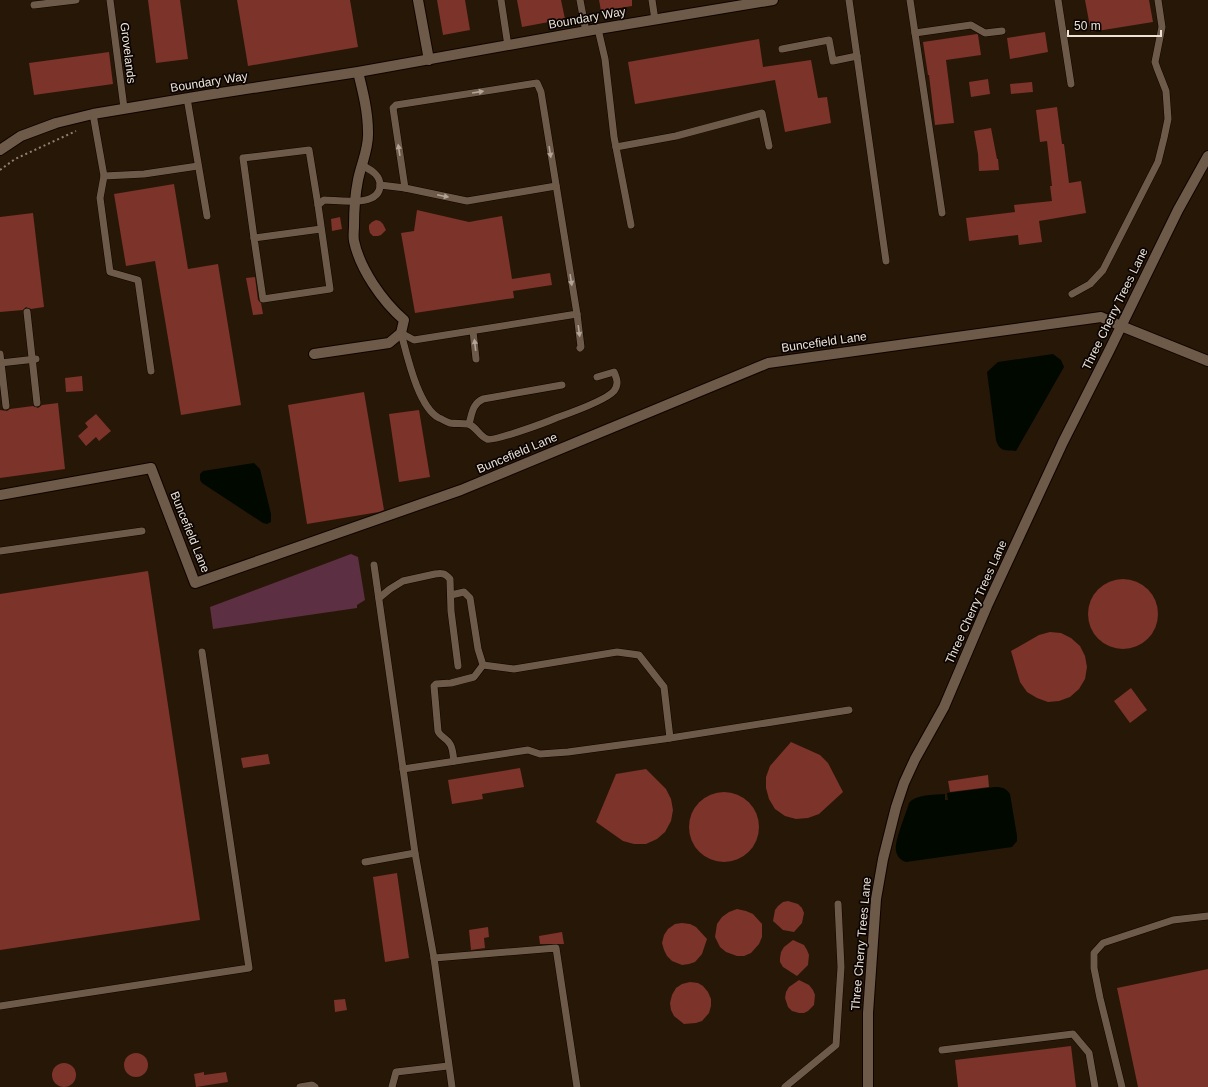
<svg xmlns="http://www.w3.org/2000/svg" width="1208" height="1087" font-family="Arial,sans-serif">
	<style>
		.green { fill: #5d2f42 }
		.water { fill: #000800 }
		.building { fill: #7c332a }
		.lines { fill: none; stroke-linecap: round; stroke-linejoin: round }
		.lane-casing { stroke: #0f0300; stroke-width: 8 }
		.street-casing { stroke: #0f0300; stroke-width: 12 }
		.secondary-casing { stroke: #0f0300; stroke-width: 12 }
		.path { stroke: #908376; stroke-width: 2; stroke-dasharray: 2 3; stroke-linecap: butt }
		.lane { stroke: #6d5a49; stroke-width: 7 }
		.street { stroke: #6d5a49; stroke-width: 10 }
		.secondary { stroke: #6d5a49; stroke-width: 10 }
		.oneway { fill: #b3a598 }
		.labels { text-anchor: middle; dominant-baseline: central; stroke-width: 3.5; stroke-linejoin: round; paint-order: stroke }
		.street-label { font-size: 12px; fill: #ede2d8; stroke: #0a0502 }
	</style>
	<rect width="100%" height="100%" fill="#271707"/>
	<path class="green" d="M351 554 358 557 365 600 357 605V608L213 629 210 607Z"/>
	<g class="water">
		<path d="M1053 354 1061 360 1064 367 1016 451C1005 450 1000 452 996 440L987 372 998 362Z"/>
		<path d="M254 463 260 469 271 514V522L267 524 263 523 202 483 200 480V474L203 471Z"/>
		<path d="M995 787C1002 787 1006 788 1010 794L1017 836V841L1012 847 906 862C900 860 897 856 896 851 894 841 906 814 909 803 916 794 934 795 945 794V800H948L947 793Z"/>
	</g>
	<g class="building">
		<path d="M148 0H180L188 59 156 63Z"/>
		<path d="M237 0H350L358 47 248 66Z"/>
		<path d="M437 0H465L470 30 443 35Z"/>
		<path d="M517 0H561L565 19 522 27Z"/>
		<path d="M599 0H632V6L601 11Z"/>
		<path d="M1085 0H1149L1153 22 1091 32Z"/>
		<path d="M1045 32 1048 52 1010 59 1007 38Z"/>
		<path d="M977 34 978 35 981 55 946 60 954 123 935 125 929 75H928L923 42Z"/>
		<path d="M759 39 763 67 811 60 818 98 827 97 831 123 785 132 775 80 635 104 628 62Z"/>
		<path d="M109 52 113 84 34 95 29 63Z"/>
		<path d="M988 79 990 94 971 97 969 82Z"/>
		<path d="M1032 82 1033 92 1011 94 1010 84Z"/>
		<path d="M1057 107 1062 144H1064L1069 183 1081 181 1086 213 1039 221 1042 242 1019 245 1018 235 969 241 966 218 1015 212 1014 205 1052 201 1050 186H1052L1047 141 1040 142 1036 110Z"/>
		<path d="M991 128 997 159H998L999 170 979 171 978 154 974 131Z"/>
		<path d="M174 184 188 269 218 264 241 405 181 415 155 261 126 266 114 194Z"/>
		<path d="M417 210 469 222 502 216 512 279 550 273 552 285 513 291 514 298 415 313 401 233 414 231Z"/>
		<path d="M33 213 44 307 31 309 26 307 23 310 0 312V217Z"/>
		<path d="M340 217 342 229 332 231 331 219Z"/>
		<path d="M376 220 380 221 383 224 386 230 381 235 378 236H373L370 233 369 229V225L372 222Z"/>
		<path d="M255 277 258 300 261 303 263 314 253 315 246 278Z"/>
		<path d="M82 376 83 391 66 392 65 378Z"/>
		<path d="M364 392 384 510 379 512 307 524 288 405Z"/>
		<path d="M58 403 65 469 0 478V410L7 411 10 409 33 406 38 408 42 405Z"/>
		<path d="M419 410 430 477 399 482 389 414Z"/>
		<path d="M96 414 111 431 99 441 96 437 86 446 78 436 88 427 85 423Z"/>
		<path d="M148 571 200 920 0 950V594Z"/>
		<circle cx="1123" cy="614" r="35"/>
		<path d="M1050 632 1061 633 1071 638 1080 646 1085 656 1087 667 1085 679 1079 689 1070 697 1059 701 1048 702 1037 698 1027 692 1020 682 1011 651 1039 635Z"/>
		<path d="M1131 688 1147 710 1130 723 1114 701Z"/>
		<path d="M791 742 820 755 828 763 843 792 819 814 808 818 796 819 785 816 775 809 769 799 766 788V777L770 766Z"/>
		<path d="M268 754 270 764 243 768 241 758Z"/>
		<path d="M520 768 524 787 482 794 483 799 452 804 448 780Z"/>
		<path d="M646 769 666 789 671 799 673 810 671 821 665 832 657 839 646 844H634L623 841 596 822 616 774Z"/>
		<path d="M988 775 989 787 950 792 948 781Z"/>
		<circle cx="724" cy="827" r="35"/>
		<path d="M397 873 409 958 385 962 373 877Z"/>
		<path d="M788 901 798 904 802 908 804 913 802 923 794 932 783 930 773 921 775 910 778 906 783 902Z"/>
		<path d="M737 909 746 911 753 914 762 924V937L759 944 751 953 744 956H737L726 952 720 947 715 937 717 924 722 917 729 912Z"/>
		<path d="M682 923 690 924 696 927 707 939 702 954 695 962 689 964 682 965 672 961 667 956 664 950 662 943 664 935 668 929 675 924Z"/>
		<path d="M488 927 489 937 484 938 485 948 471 950 469 930Z"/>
		<path d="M562 932 564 944H540L539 936Z"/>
		<path d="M793 940 804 945 807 950 809 955 808 965 797 976 783 967 780 962V958L781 952 784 947Z"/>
		<path d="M1208 969V1087H1138L1117 988Z"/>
		<path d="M799 980 809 985 813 990 815 995 814 1005 808 1011 804 1013H799L792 1011 788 1007 785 998 786 992 789 987Z"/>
		<path d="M690 982 698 983 703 986 708 992 711 999V1006L709 1013 702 1021 696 1023 684 1024 674 1016 671 1010 670 1003 672 995 676 988 682 984Z"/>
		<path d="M345 999 347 1010 335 1012 334 1000Z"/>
		<path d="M1071 1046 1076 1087H958L955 1060Z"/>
		<circle cx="136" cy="1065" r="12"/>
		<circle cx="64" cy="1075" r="12"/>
		<path d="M204 1072V1075L226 1072 228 1082 196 1087 194 1074Z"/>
	</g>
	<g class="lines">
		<defs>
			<g id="lane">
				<path d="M110 0 124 108"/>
				<path d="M501 0 508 46"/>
				<path d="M580 0 586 32"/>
				<path d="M652 0 655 20"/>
				<path d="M849 0 886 261"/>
				<path d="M910 0 942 213"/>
				<path d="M1058 0 1071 84"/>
				<path d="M34 5 76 0"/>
				<path d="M598 29 605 59 614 137 631 225"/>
				<path d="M915 33 971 25 985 33 1002 31"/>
				<path d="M782 49 829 40 833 61 857 56"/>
				<path d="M187 98 207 216"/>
				<path d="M93 114 104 176 144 174 198 166"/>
				<path d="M616 147 676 136 762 113 769 146"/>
				<path d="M104 176 100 198 110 272 138 280 151 371"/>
				<path d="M380 185 405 188 467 201 556 186"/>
				<path d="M321 229 254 238 263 299 330 289 318 205 324 200C339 200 380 208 380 185 380 174 370 170 362 165"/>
				<path d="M254 238 243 158 309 150 318 205"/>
				<path d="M1072 294 1090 284 1103 270 1158 162 1164 138 1168 119 1166 91 1157 68 1155 62 1162 27 1158 0"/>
				<path d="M27 312 37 403"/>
				<path d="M577 314 581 347 580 348"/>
				<path d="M473 331 476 359"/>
				<path d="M401 333 414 340 577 314 541 92 537 83 396 105 393 108 405 188"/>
				<path d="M401 333C407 355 418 407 439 418 442 419 446 422 450 423 456 424 462 423 468 424 476 426 479 436 487 439 493 442 547 422 556 418 570 413 605 401 614 391 619 384 617 379 614 372L597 377"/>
				<path d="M0 354 6 406"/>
				<path d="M0 363 36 359"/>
				<path d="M469 424C472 414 472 404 483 399L562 385"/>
				<path d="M0 551 142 531"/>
				<path d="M374 565 415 853 434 958 452 1087"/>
				<path d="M451 595 464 592 470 598 478 649 483 665 514 669 617 652 639 655 664 687 670 738"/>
				<path d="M379 598 390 589 403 581 435 574C442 573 445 573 450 579L451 611 458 666"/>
				<path d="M454 761C453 756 453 748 450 744 447 738 440 737 438 731L434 686 436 684 451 683 474 677 483 665"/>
				<path d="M403 769 528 750 540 754 568 752 664 739 849 710"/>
				<path d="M365 862 415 853"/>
				<path d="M434 958 556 948 577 1087"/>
				<path d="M0 1006 249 968 202 652"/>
				<path d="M942 1050 1073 1034 1089 1053 1095 1087"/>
				<path d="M300 1087 312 1085 315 1087"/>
				<path d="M392 1087 396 1072 448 1066"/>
				<path d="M785 1087 836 1045 841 967 838 904"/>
				<path d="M1122 1087 1100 998 1094 968V953L1103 943 1173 920 1208 916"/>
			</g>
			<g id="street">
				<path d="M418 0 429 60"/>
				<path d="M314 354 389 343 401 333 404 320C382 301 360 269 354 241 353 236 354 231 354 226 354 210 355 195 358 180 361 164 369 149 368 132 368 112 363 92 358 72"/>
				<path d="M0 495 151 468 195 583 461 490 768 363 1101 317 1121 326"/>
			</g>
			<g id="secondary">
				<path d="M0 150 21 136 56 123 93 114 207 95 358 72 598 29 773 0"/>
				<path d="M1121 326 1208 361"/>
				<path d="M868 1087V1013L876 899 883 859 896 807 904 783 915 759 944 707 987 606 1063 442 1109 351 1178 210 1208 156"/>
			</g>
		</defs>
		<use href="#lane" class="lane-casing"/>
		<use href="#street" class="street-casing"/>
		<use href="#secondary" class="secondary-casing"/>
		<path class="path" d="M0 170 15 159 76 131"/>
		<use href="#lane" class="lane"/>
		<use href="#street" class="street"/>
		<use href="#secondary" class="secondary"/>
	</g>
	<defs><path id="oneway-solid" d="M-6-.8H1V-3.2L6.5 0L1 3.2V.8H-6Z"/></defs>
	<g class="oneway">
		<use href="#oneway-solid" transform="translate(478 92) rotate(-9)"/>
		<use href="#oneway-solid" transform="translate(399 150) rotate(-99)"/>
		<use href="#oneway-solid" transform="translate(550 152) rotate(81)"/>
		<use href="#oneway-solid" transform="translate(443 196) rotate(12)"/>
		<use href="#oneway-solid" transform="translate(571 280) rotate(81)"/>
		<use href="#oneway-solid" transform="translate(579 331) rotate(82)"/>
		<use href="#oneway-solid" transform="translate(475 345) rotate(-97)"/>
	</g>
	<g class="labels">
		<g class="street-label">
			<text transform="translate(587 18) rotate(-10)">Boundary Way</text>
			<text transform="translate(128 53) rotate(83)">Grovelands</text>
			<text transform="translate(209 82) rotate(-9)">Boundary Way</text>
			<text transform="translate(1115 309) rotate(-64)">Three Cherry Trees Lane</text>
			<text transform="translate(824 342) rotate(-8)">Buncefield Lane</text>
			<text transform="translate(517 453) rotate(-23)">Buncefield Lane</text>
			<text transform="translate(190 532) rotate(68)">Buncefield Lane</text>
			<text transform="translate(976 602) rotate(-66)">Three Cherry Trees Lane</text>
			<text transform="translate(861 944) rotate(-85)">Three Cherry Trees Lane</text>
		</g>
	</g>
	<path d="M1068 30v6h93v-6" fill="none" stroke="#ede2d8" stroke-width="2"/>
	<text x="1074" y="30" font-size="12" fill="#ede2d8" stroke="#0a0502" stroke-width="3" paint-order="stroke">50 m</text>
</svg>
